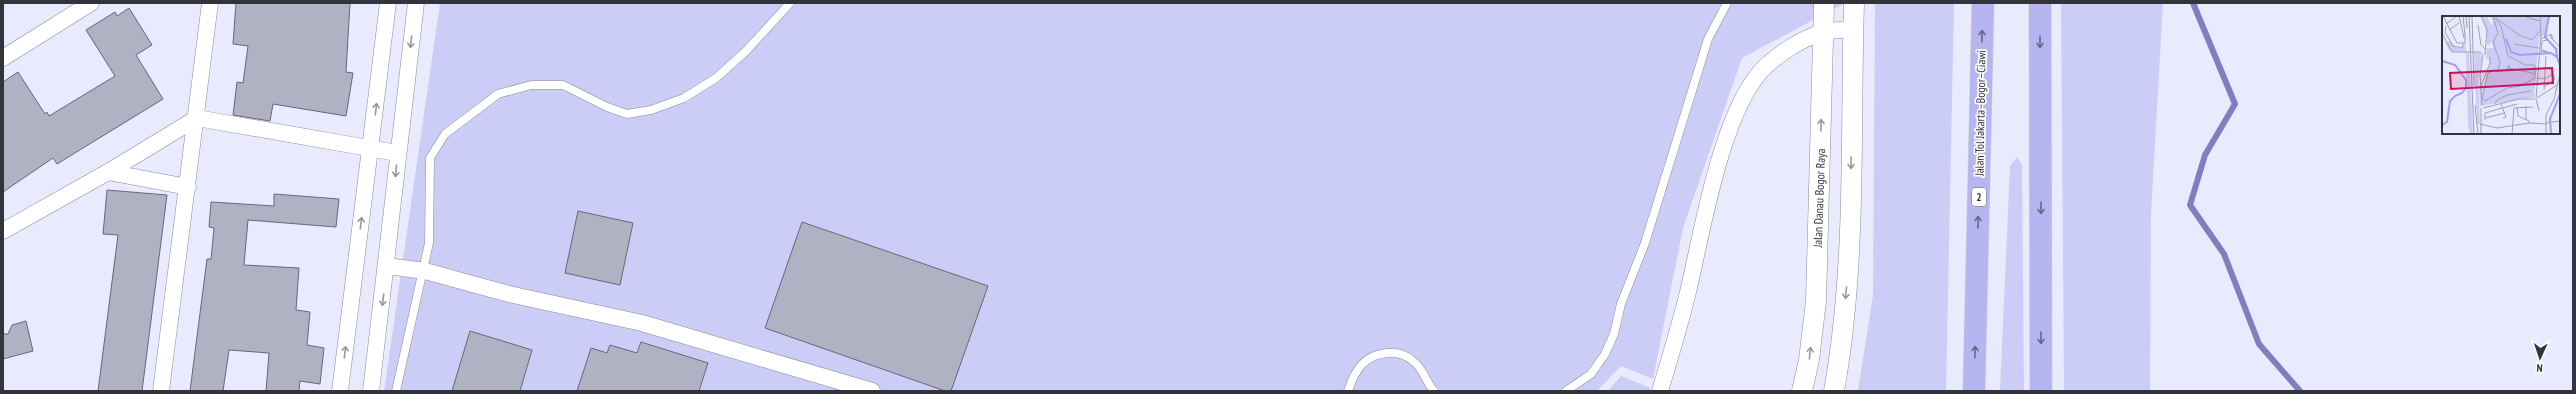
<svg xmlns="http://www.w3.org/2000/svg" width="2576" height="394" font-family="'PT Sans Narrow',sans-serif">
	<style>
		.green { fill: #cccdf7 }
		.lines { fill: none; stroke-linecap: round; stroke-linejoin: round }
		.stream { stroke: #7f7ebf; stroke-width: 6 }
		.building { fill: #b0b1c3; stroke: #676778 }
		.service-casing { stroke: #8a8a9c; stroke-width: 9 }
		.minor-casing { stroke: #8a8a9c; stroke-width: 17 }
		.tertiary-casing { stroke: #8a8a9c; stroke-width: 21 }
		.motorway-casing { stroke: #d2d2d4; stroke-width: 23 }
		.service { stroke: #fff; stroke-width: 8 }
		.minor { stroke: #fff; stroke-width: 16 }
		.tertiary { stroke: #fff; stroke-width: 20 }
		.motorway { stroke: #b5b5f2; stroke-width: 22 }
		.oneway { stroke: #676784 }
		.oneway2 { stroke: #99999d }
		.labels { text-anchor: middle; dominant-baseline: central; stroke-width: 3.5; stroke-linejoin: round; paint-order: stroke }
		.shield { fill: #fff; stroke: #707076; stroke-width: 1 }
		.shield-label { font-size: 11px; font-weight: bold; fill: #33333b }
		.street-label { font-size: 12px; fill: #33333b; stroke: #fff }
		.inset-river { fill: none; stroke: #a09ef7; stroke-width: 2 }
		.inset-road { fill: none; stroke: #a0a1af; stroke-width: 1 }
		.view { fill: #c2185b; fill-opacity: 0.15; stroke: #c2185b; stroke-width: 2 }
		.inset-edge { fill: none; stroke: #33333b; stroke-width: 2 }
	</style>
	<rect width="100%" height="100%" fill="#e9eafd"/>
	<g class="green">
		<path d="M440 3H1845L1742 58 1683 228 1653 379 1621 366 1597 391H384Z"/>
		<path d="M1875 3H1954L1946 391H1858L1873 295Z"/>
		<path d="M2061 3H2163L2151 214 2150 391H2064Z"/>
		<path d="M2017 157 2022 165 2024 391H2000L2010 166Z"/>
		<path d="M1621 376 1650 388 1649 391H1608Z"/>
	</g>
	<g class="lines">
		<path class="stream" d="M2193 3 2235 104 2205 155 2190 205 2224 254 2259 344 2300 391"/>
	</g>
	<g class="building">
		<path d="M236 3H350L346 72 353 73 346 116 273 104 270 121 233 115 237 82 243 83 248 46 233 44Z"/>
		<path d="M129 8 152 45 136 55 163 99 57 164 53 158 3 192V82L18 72 45 114 47 112 49 116 115 76 86 30 115 12 117 16Z"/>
		<path d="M107 190 167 195 142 391H98L118 235 103 234Z"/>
		<path d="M274 194 339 199 336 227 248 220 244 265 299 268 296 310 310 312 307 345 324 348 320 384 300 381 299 391H266L269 353 229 350 223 391H190L207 259H211L214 228 209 227 211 202 274 206Z"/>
		<path d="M578 211 633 223 620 285 565 273Z"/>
		<path d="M802 222 988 286 951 391H945L765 328Z"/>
		<path d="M26 321 33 351 3 359V334H8L12 325Z"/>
		<path d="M470 331 532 350 520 391H452Z"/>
		<path d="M641 342 708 363 699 391H577L591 348 607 353 610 345 637 353Z"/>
	</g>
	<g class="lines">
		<defs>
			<g id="service">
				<path d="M396 391 429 243 430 158 445 134 498 94 531 85H563L607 107 627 114 651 110 684 98 716 78 746 51 790 3"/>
				<path d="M1348 391C1355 370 1364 355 1387 353 1396 352 1406 355 1413 361 1423 368 1426 382 1434 391"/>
				<path d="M1566 391 1591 374 1605 354 1614 334 1621 304 1645 243 1708 39 1727 3"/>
			</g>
			<g id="minor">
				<path d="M3 58 91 3"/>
				<path d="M108 172 188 187"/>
				<path d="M3 231 108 172 197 118 397 153"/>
				<path d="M387 266 425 271 509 294 642 323 872 391"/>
				<path d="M161 391 210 3"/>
				<path d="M340 391 388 3"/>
				<path d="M371 391 416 3"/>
				<path d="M1660 391C1670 358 1680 325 1688 292 1702 233 1721 114 1762 70 1776 55 1803 38 1823 32 1832 29 1844 30 1853 30"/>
			</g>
			<g id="tertiary">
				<path d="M1802 391 1809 360 1816 301 1824 3"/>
				<path d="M1834 391C1857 263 1850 132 1854 3"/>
			</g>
			<g id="motorway">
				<path d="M2040 3 2041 391"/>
				<path d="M1974 391 1983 3"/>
			</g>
		</defs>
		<use href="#service" class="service-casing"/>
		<use href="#minor" class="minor-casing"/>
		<use href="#tertiary" class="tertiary-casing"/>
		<use href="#motorway" class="motorway-casing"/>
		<use href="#service" class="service"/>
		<use href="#minor" class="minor"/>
		<use href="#tertiary" class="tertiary"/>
		<use href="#motorway" class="motorway"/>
	</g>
	<defs><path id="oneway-shaft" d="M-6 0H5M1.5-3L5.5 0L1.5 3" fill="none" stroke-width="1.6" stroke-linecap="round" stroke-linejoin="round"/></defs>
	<g class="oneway">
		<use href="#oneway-shaft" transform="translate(1982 36) rotate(-89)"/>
		<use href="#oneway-shaft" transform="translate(2040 42) rotate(90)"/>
		<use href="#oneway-shaft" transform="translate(2041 208) rotate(90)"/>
		<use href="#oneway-shaft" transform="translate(1978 222) rotate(-89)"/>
		<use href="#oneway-shaft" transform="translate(2041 338) rotate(90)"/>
		<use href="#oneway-shaft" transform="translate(1975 352) rotate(-89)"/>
	</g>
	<g class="oneway2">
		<use href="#oneway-shaft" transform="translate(411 42) rotate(97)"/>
		<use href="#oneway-shaft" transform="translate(376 109) rotate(-83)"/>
		<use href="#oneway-shaft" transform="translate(1821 125) rotate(-89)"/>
		<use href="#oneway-shaft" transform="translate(1851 163) rotate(90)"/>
		<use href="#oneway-shaft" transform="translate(396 171) rotate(95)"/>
		<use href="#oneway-shaft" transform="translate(361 223) rotate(-83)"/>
		<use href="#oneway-shaft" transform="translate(1846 293) rotate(95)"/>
		<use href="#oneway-shaft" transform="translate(383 300) rotate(97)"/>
		<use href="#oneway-shaft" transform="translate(345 352) rotate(-83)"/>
		<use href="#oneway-shaft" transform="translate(1810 353) rotate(-84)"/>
	</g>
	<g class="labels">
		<rect class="shield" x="1972" y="188" width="14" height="18" rx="3"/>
		<g class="shield-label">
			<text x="1979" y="197">2</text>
		</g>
		<g class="street-label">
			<text transform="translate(1980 113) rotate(-89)">Jalan Tol Jakarta–Bogor–Ciawi</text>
			<text transform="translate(1819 198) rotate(-88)">Jalan Danau Bogor Raya</text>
		</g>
	</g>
	<g transform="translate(2442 16)">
		<rect width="118" height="118" fill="#e9eafd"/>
		<path d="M39 0H45L49 9 51 6 49 0H109L105 6V18L97 22 92 81 38 90 37 71 42 69 48 46 47 41V43L44 42 45 32H52L49 25 48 29H45V16ZM8 25 14 32H19L23 26 24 36 27 37 31 118H28L26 111 24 36 8 35 3 27ZM32 37H38L40 42 36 60 38 108H35Z" fill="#cccdf7"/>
		<path class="inset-river" d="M107 0 103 21 114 33 115 40M64 23 69 36 78 39 109 37 115 41 118 49M0 45 13 49 24 64V72L20 77 13 80 8 85 5 106 0 109M109 118 108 103 118 78"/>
		<path class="inset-road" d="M1 0 15 27H23V18M17 0 22 22M21 0 23 19M24 0 25 12M27 0 32 118M30 0 32 69M39 0 45 14 43 39M51 0 56 17 51 26 58 46 56 56 52 54 46 57 40 83 43 85 65 72 78 70 93 62V49H83L66 40 59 10 53 2M58 0H75M81 0 97 5M54 2 77 19 90 24 98 15M4 8 15 0M36 9 39 29 43 33M4 10 3 16 11 30 20 32 21 28M7 14 17 7M0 17 10 36H38L41 39 38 59 40 89M109 18V22L118 31M99 23 109 18 111 23M72 28 97 32M100 34 106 36 99 35 100 25 105 24M67 52 65 54 67 49V52L94 58M95 62 103 63 111 58 113 63 102 71M39 70 48 47V41M102 74 104 40M94 82 99 19 98 0M95 82 115 69M94 83 97 95M53 88 55 84 65 79 89 75M59 88 64 101 61 102M33 89 36 118M75 91 76 100 87 105V107M39 92V118M41 92 77 83H93M61 92 75 88M43 102 63 97M43 104V97L60 92M84 104V90M104 107 118 105M38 108 55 112 88 107 105 108M70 118 72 92 91 91M104 118V99L112 83 118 58"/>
		<path class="view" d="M110 52 111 67 9 73 8 57Z"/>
		<rect width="118" height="118" class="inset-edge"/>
	</g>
	<rect width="2576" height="394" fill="none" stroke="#33333b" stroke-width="8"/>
	<g transform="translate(2540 358) rotate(183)" stroke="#ffffff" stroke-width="3" paint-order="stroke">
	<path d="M0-3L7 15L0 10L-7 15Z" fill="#33333b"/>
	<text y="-6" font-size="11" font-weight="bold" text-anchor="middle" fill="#33333b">N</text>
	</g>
</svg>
